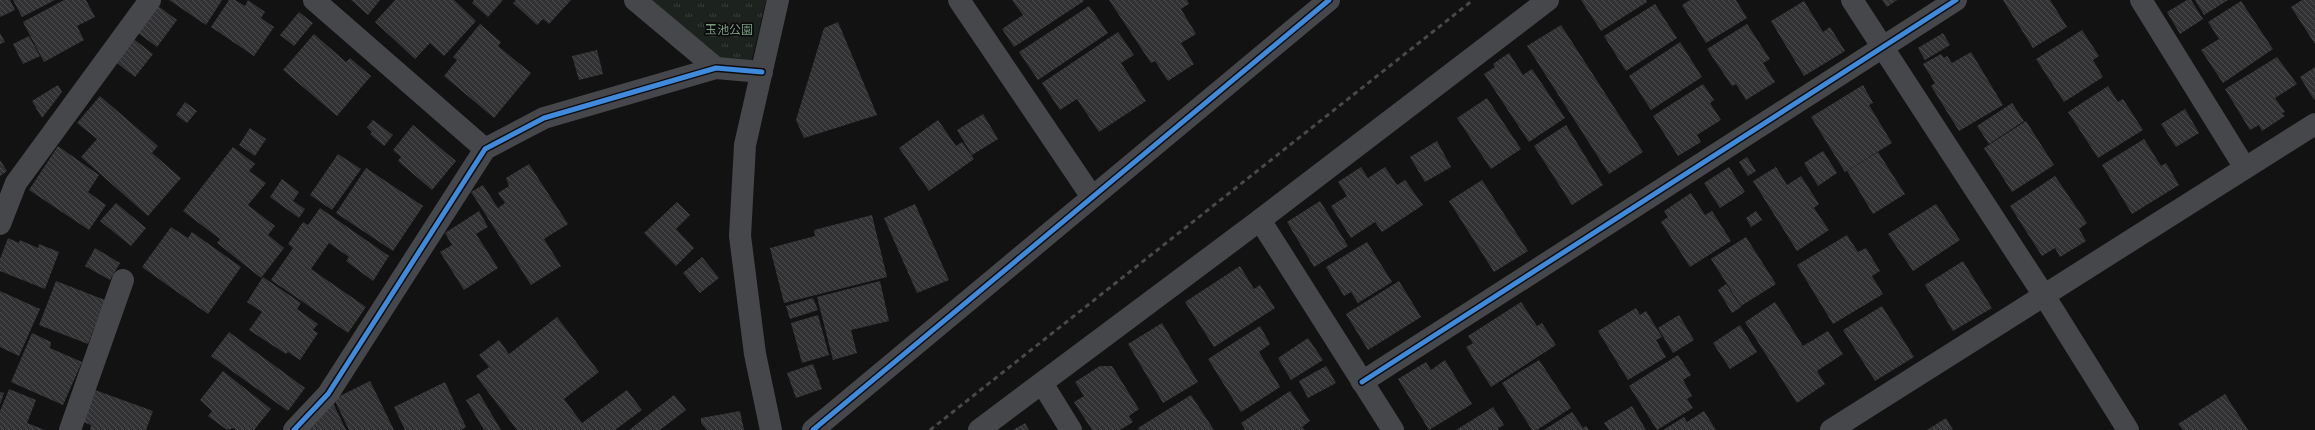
<svg xmlns="http://www.w3.org/2000/svg" width="2315" height="430" font-family="Cabin,'Noto Sans JP',sans-serif">
	<style>
		.park { fill: url(#park-tufts) }
		.building { fill: url(#building-back-hatch) }
		.lines { fill: none; stroke-linecap: round; stroke-linejoin: round }
		.minor { stroke: #46474b; stroke-width: 22 }
		.tertiary { stroke: #46474b; stroke-width: 22 }
		.rail { stroke: #48494b; stroke-width: 3; stroke-dasharray: 5 4; stroke-linecap: butt }
		.cycleway-casing { stroke: #0c0c0e; stroke-width: 8 }
		.cycleway { stroke: #408adc; stroke-width: 5 }
		.labels { text-anchor: middle; dominant-baseline: central; stroke-width: 3.5; stroke-linejoin: round; paint-order: stroke }
		.park-label { font-size: 12px; fill: #7b9d7e; stroke: #0c0c0e }
	</style>
	<defs>
		<pattern id="park-tufts" width="24" height="20" patternUnits="userSpaceOnUse"><rect width="24" height="20" fill="#1c221d"/><path d="M3 7l-1-3M5 7V3M7 7l1-3M15 17l-1-3M17 17v-4M19 17l1-3" fill="none" stroke="#3a3f3b"/></pattern>
		<pattern id="building-back-hatch" width="6" height="6" patternUnits="userSpaceOnUse"><rect width="6" height="6" fill="#323235"/><path d="M-1 5l2 2M0 0l6 6M5-1l2 2" fill="none" stroke="#4d4d50"/></pattern>
	</defs>
	<rect width="100%" height="100%" fill="#121212"/>
	<path class="park" d="M649 0H766L751 63 720 61Z"/>
	<g class="building">
		<path d="M0 0H10L15 10 0 17Z"/>
		<path d="M13 0H55L22 17Z"/>
		<path d="M64 0H86L95 17 77 26 84 40 44 62 23 22Z"/>
		<path d="M169 0H222L206 25Z"/>
		<path d="M229 0H235L245 6 248 0 265 12 261 18 274 27 254 56 211 27Z"/>
		<path d="M351 0H380L368 15Z"/>
		<path d="M395 0H454L476 21 444 56 430 43 415 59 375 22Z"/>
		<path d="M474 0H503L488 17 472 3Z"/>
		<path d="M516 0H571L549 24 543 19 537 25 513 3Z"/>
		<path d="M1012 0H1083L1084 1 1014 47 1002 29 1023 15Z"/>
		<path d="M1109 0H1187L1189 4 1181 9 1196 34 1181 43 1194 64 1168 81 1155 61 1151 63Z"/>
		<path d="M1581 0H1646L1647 2 1601 31Z"/>
		<path d="M1690 0H1736L1747 18 1706 43 1682 5Z"/>
		<path d="M1882 0H1897L1887 7Z"/>
		<path d="M2003 0H2050L2067 27 2033 48Z"/>
		<path d="M2187 0H2191L2203 19 2180 34 2167 12Z"/>
		<path d="M2195 0H2228L2204 15Z"/>
		<path d="M2302 0H2315V44L2291 7Z"/>
		<path d="M1804 1 1823 32 1830 27 1845 51 1804 76 1771 21Z"/>
		<path d="M2241 1 2273 49 2223 83 2201 50 2219 39 2208 22Z"/>
		<path d="M154 3 177 20 157 47 134 30Z"/>
		<path d="M1655 4 1677 38 1626 71 1604 36Z"/>
		<path d="M1089 6 1108 33 1038 80 1019 52Z"/>
		<path d="M299 12 313 23 294 46 280 35Z"/>
		<path d="M838 22 877 115 804 138 796 120 824 28Z"/>
		<path d="M480 24 501 42 498 46 531 73 494 118 444 76 457 60 453 57Z"/>
		<path d="M1747 24 1770 59 1763 63 1775 82 1746 100 1736 84 1732 86 1707 49Z"/>
		<path d="M1561 25 1643 152 1609 174 1527 46Z"/>
		<path d="M2082 30 2099 56 2093 60 2103 77 2064 102 2036 59Z"/>
		<path d="M1118 32 1134 55 1121 63 1146 101 1099 132 1077 99 1060 110 1042 83Z"/>
		<path d="M0 33 5 42 0 44Z"/>
		<path d="M1943 33 1950 45 1925 60 1918 48Z"/>
		<path d="M314 34 346 62 350 58 371 76 337 116 283 70Z"/>
		<path d="M29 36 40 56 23 64 13 44Z"/>
		<path d="M131 37 153 54 135 77 113 60Z"/>
		<path d="M1680 42 1702 77 1651 110 1629 76Z"/>
		<path d="M597 50 603 74 579 80 572 56Z"/>
		<path d="M1971 52 2003 105 1959 131 1931 86 1935 83 1923 64 1941 54 1944 58 1947 56 1952 63Z"/>
		<path d="M1509 53 1523 75 1532 69 1565 118 1529 142 1484 74 1495 67 1493 64Z"/>
		<path d="M2277 57 2297 84 2275 98 2285 112 2282 113 2285 116 2262 131 2259 125 2250 130 2225 89Z"/>
		<path d="M2315 67V99L2314 100 2300 77Z"/>
		<path d="M1703 84 1714 100 1710 103 1721 120 1697 135 1701 142 1678 156 1653 116Z"/>
		<path d="M58 85 62 92 42 118 32 101Z"/>
		<path d="M1863 85 1873 103 1869 105 1892 143 1845 172 1811 117Z"/>
		<path d="M2108 86 2118 102 2123 99 2143 130 2098 158 2068 112Z"/>
		<path d="M100 96 158 146 152 153 181 178 148 216 81 157 97 139 77 123Z"/>
		<path d="M1487 98 1521 149 1491 169 1457 118Z"/>
		<path d="M185 102 197 111 187 123 176 115Z"/>
		<path d="M2012 103 2024 121 1989 144 1977 126Z"/>
		<path d="M2185 109 2199 133 2176 147 2161 124Z"/>
		<path d="M983 114 998 139 972 155 957 130Z"/>
		<path d="M373 120 393 135 384 146 370 134 372 132 367 127Z"/>
		<path d="M938 120 956 146 962 142 974 159 929 191 899 148Z"/>
		<path d="M2026 121 2054 165 2012 192 1984 148Z"/>
		<path d="M413 125 456 161 432 190 398 161 401 157 393 150Z"/>
		<path d="M1566 125 1603 185 1572 205 1534 146Z"/>
		<path d="M250 128 266 139 255 156 239 145Z"/>
		<path d="M2144 139 2161 166 2166 163 2179 185 2132 214 2102 165Z"/>
		<path d="M1437 141 1451 167 1425 182 1410 157Z"/>
		<path d="M58 146 99 175 88 192 106 205 89 230 29 190Z"/>
		<path d="M233 147 255 164 249 171 266 183 248 205 275 226 268 235 284 248 261 278 217 243 220 239 183 211Z"/>
		<path d="M1823 151 1837 173 1818 186 1804 163Z"/>
		<path d="M1878 152 1905 194 1873 214 1847 171Z"/>
		<path d="M338 154 361 169 332 210 310 195Z"/>
		<path d="M1747 157 1756 171 1748 176 1739 162Z"/>
		<path d="M0 160 7 171 0 176Z"/>
		<path d="M529 164 568 224 544 239 561 266 531 285 471 192 483 185 498 208 505 203 498 193 509 186 506 178Z"/>
		<path d="M1361 167 1368 178 1385 167 1397 185 1405 180 1423 205 1382 232 1375 222 1351 238 1331 206 1347 196 1338 182Z"/>
		<path d="M1729 167 1745 192 1720 208 1704 183Z"/>
		<path d="M1776 167 1787 185 1801 176 1819 204 1814 208 1829 230 1797 251 1753 181Z"/>
		<path d="M366 168 423 206 393 251 336 213Z"/>
		<path d="M2055 176 2087 223 2079 229 2086 241 2060 257 2055 248 2042 256 2010 206Z"/>
		<path d="M282 179 299 192 293 201 305 209 299 218 270 197Z"/>
		<path d="M1482 180 1528 251 1494 272 1449 201Z"/>
		<path d="M1691 193 1705 215 1712 211 1731 241 1690 267 1661 222 1668 217 1664 211Z"/>
		<path d="M1320 201 1348 246 1314 267 1287 222Z"/>
		<path d="M677 202 690 215 676 229 694 248 676 266 644 233Z"/>
		<path d="M116 203 146 228 131 246 100 221Z"/>
		<path d="M915 204 949 280 917 293 884 218Z"/>
		<path d="M1936 204 1960 240 1913 271 1888 234Z"/>
		<path d="M320 208 389 256 373 281 346 261 349 257 329 243 311 269 366 307 348 333 271 280 293 248 288 244 303 222 308 225Z"/>
		<path d="M479 211 488 227 476 234 498 268 464 290 440 252 452 245 445 233Z"/>
		<path d="M1756 211 1762 220 1751 227 1746 218Z"/>
		<path d="M872 215 887 277 784 303 770 248 815 236 814 230Z"/>
		<path d="M171 227 188 238 192 232 241 267 208 314 142 267Z"/>
		<path d="M1847 235 1858 252 1866 248 1880 271 1872 276 1883 294 1833 324 1797 265Z"/>
		<path d="M1746 237 1776 284 1741 306 1711 259Z"/>
		<path d="M8 238 19 243 20 240 38 248 39 244 59 252 45 289 0 271V259Z"/>
		<path d="M1367 242 1392 282 1358 303 1351 292 1344 296 1326 267Z"/>
		<path d="M95 248 120 263 110 280 85 266Z"/>
		<path d="M702 257 719 278 700 293 683 273Z"/>
		<path d="M1963 261 1992 308 1953 331 1925 285Z"/>
		<path d="M1240 266 1254 289 1260 285 1275 308 1214 347 1185 302Z"/>
		<path d="M263 277 301 303 297 309 318 324 313 330 318 333 300 360 288 352 286 354 249 330 262 312 247 302Z"/>
		<path d="M56 281 105 300 88 344 39 325Z"/>
		<path d="M880 281 889 321 851 330 857 353 833 360 817 297Z"/>
		<path d="M1399 281 1421 317 1368 350 1346 314Z"/>
		<path d="M1726 284 1741 307 1732 313 1718 290Z"/>
		<path d="M0 291 40 309 19 356 0 347Z"/>
		<path d="M813 298 818 310 790 319 786 306Z"/>
		<path d="M1521 302 1537 326 1542 323 1556 345 1491 387 1466 347 1473 343 1468 336Z"/>
		<path d="M1775 302 1803 346 1828 331 1843 354 1817 371 1825 384 1797 403 1745 322Z"/>
		<path d="M1882 306 1914 357 1875 381 1843 330Z"/>
		<path d="M1636 308 1640 315 1646 311 1662 337 1656 340 1666 357 1628 380 1598 331Z"/>
		<path d="M818 315 829 355 802 363 791 323Z"/>
		<path d="M1679 315 1694 340 1673 353 1658 328Z"/>
		<path d="M557 317 599 372 564 399 582 423 627 390 642 410 615 430H517L476 376 489 367 479 355 499 340 509 354Z"/>
		<path d="M1162 323 1198 382 1163 403 1128 344Z"/>
		<path d="M1740 325 1757 352 1730 369 1713 343Z"/>
		<path d="M1260 326 1270 344 1259 352 1280 387 1241 412 1208 359Z"/>
		<path d="M229 332 305 388 288 411 211 356Z"/>
		<path d="M32 333 51 342 50 348 82 362 63 405 11 382Z"/>
		<path d="M1308 338 1323 360 1291 380 1278 358Z"/>
		<path d="M1678 355 1691 375 1683 380 1692 396 1687 399 1693 408 1657 430 1629 386Z"/>
		<path d="M1445 360 1472 404 1429 430 1398 379 1426 362 1431 370Z"/>
		<path d="M1539 360 1571 408 1537 430H1532L1502 383Z"/>
		<path d="M813 364 822 389 796 398 787 373Z"/>
		<path d="M1100 366H1112L1139 409 1129 416 1133 422 1120 430H1092L1074 402 1084 396 1075 382Z"/>
		<path d="M1326 366 1336 383 1308 398 1299 381Z"/>
		<path d="M223 371 271 409 254 430H236L234 428 227 430 208 416 212 411 200 400Z"/>
		<path d="M370 381 394 430H349L334 399Z"/>
		<path d="M445 382 466 427 461 430H405L394 407Z"/>
		<path d="M9 389 36 400 27 423 45 430H0V411Z"/>
		<path d="M95 390 153 411 146 430H90L91 425 83 422Z"/>
		<path d="M1290 391 1310 421 1302 427 1305 430H1245L1241 423Z"/>
		<path d="M0 392 4 393 0 404Z"/>
		<path d="M479 393 501 430H484L466 400Z"/>
		<path d="M2225 394 2248 430H2183L2178 424Z"/>
		<path d="M674 395 686 410 660 430H629Z"/>
		<path d="M1191 395 1214 430H1139L1138 428Z"/>
		<path d="M333 403 346 430H304Z"/>
		<path d="M1632 406 1646 430H1609L1604 423Z"/>
		<path d="M1493 407 1504 425 1498 428 1499 430H1456Z"/>
		<path d="M740 411 744 430H707L701 423V418Z"/>
		<path d="M1704 411 1716 430H1663L1684 417 1687 422Z"/>
		<path d="M1572 412 1583 428 1586 426 1589 430H1544Z"/>
		<path d="M1946 418 1953 430H1927Z"/>
		<path d="M1025 423 1029 430H1013Z"/>
	</g>
	<g class="lines">
		<g class="minor">
			<path d="M314 0 485 149"/>
			<path d="M635 0 716 68"/>
			<path d="M959 0 1092 197"/>
			<path d="M1852 0 2045 297 2128 430"/>
			<path d="M2141 0 2245 168"/>
			<path d="M0 224 16 183 150 0"/>
			<path d="M1362 382 1956 0"/>
			<path d="M1042 383 1071 430"/>
			<path d="M70 430 123 280"/>
			<path d="M294 430 328 394 485 149 544 118 716 68 762 72"/>
			<path d="M979 430 1260 220"/>
			<path d="M1393 430 1260 220 1548 0"/>
			<path d="M1831 430 2315 124"/>
		</g>
		<g class="tertiary">
			<path d="M771 430 755 354 740 236 745 145 778 0"/>
			<path d="M813 430 1329 0"/>
		</g>
		<path class="rail" d="M930 430 1473 0"/>
		<defs>
			<g id="cycleway">
				<path d="M1362 382 1956 0"/>
				<path d="M294 430 328 394 485 149 544 118 716 68 762 72"/>
				<path d="M813 430 1329 0"/>
			</g>
		</defs>
		<use href="#cycleway" class="cycleway-casing"/>
		<use href="#cycleway" class="cycleway"/>
	</g>
	<g class="labels">
		<g class="park-label">
			<text x="729" y="29">玉池公園</text>
		</g>
	</g>
</svg>
